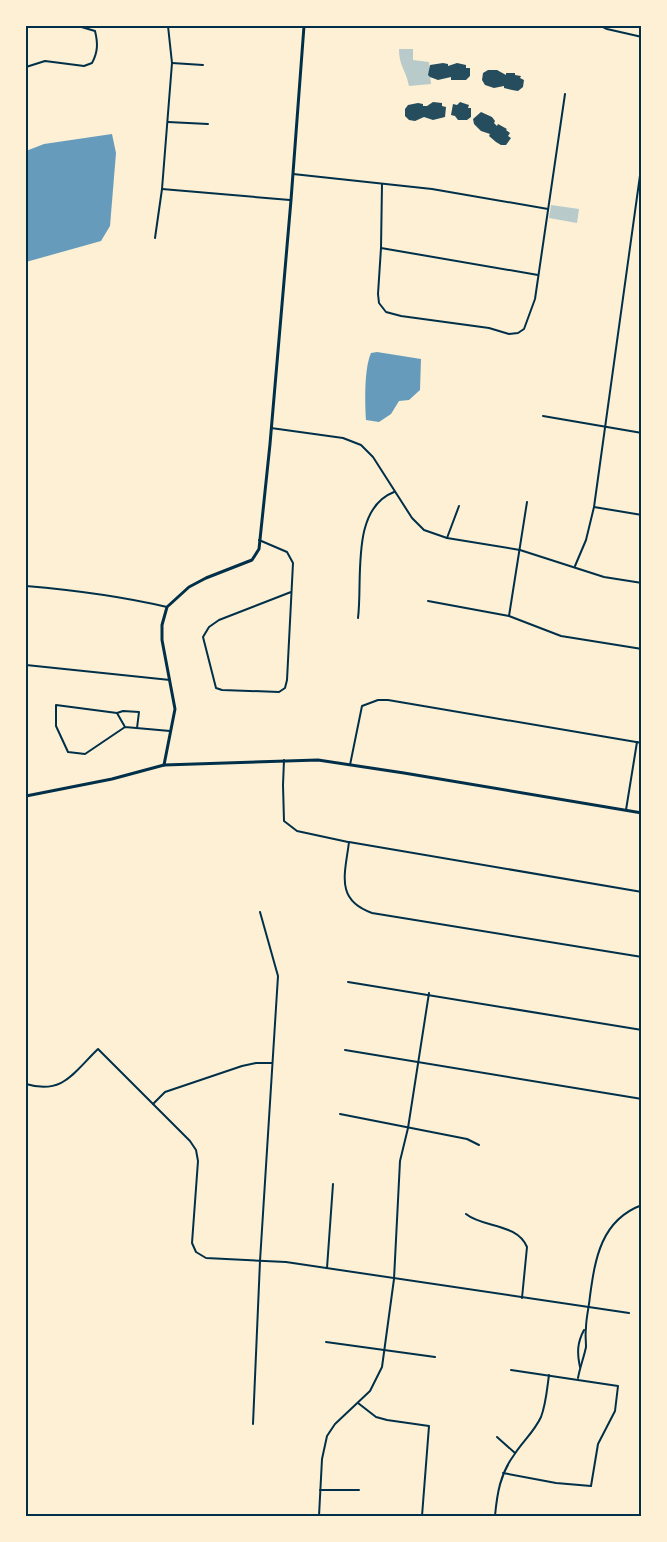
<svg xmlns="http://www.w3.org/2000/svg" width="667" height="1542" font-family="Figtree,sans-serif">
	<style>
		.green { fill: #b9caca }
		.water { fill: #669bbc }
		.building { fill: #264d5e }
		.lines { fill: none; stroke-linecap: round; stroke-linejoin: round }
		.minor { stroke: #003049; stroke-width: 2 }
		.tertiary { stroke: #003049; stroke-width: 3 }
		.neatline { fill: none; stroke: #003049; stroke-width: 2 }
	</style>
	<rect width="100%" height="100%" fill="#fdf0d5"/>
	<g class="green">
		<path d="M399 49H413V60L429 62 431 84 409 86C406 70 399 66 399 49Z"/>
		<path d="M551 205 579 209 577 223 549 218Z"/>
	</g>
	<g class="water">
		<path d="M112 134 116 153 110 226 101 241 26 262V151L44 144Z"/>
		<path d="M377 352 421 359 420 390 409 400 399 401 391 414 379 422 366 420C365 402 364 369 371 353Z"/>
	</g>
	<g class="building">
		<path d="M443 63 448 64V66L457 63 466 65V68H470V76L466 80H451V77L438 80 430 77 428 75 430 65Z"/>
		<path d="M488 70H497L506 75V73H515V75L521 76 520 78 524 80 523 87 518 91 512 90 504 88V86L494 88 485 85 482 80 483 73Z"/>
		<path d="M433 102 442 103V106L446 107 445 117 433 120 424 117 415 121 409 120 405 116V109L408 105 418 103 423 104V106H427Z"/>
		<path d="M460 102 469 105 468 108H471V117L467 120H458L455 116 451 115 453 104 457 105Z"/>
		<path d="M481 112 492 117 495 121 494 123 497 126 498 124 507 129 506 130 510 133 508 136 511 138 506 145H501L496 142 489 136 490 134 481 131 474 124 473 119Z"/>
	</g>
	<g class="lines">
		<g class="minor">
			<path d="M601 26 607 29 642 37"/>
			<path d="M172 63 203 65"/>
			<path d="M26 67 45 61 84 66 92 63C98 52 98 43 95 31L78 26"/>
			<path d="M168 122 208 124"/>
			<path d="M293 174 432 189 548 209"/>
			<path d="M382 184 381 248 378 294 379 303 386 312 401 316 489 328 509 334 518 333 524 329 535 299 565 94"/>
			<path d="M162 189 290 200"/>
			<path d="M155 238 162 189 172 63 168 26"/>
			<path d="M381 248 538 275"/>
			<path d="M543 416 642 433"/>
			<path d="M271 428 343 438 361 445 373 457 412 518 424 530 447 538 520 550 604 577 642 583"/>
			<path d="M594 507 642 515"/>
			<path d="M447 538 459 506"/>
			<path d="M259 540 287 552 293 563 287 680 285 688 279 692 222 690 216 688 203 637 209 627 219 620 291 592"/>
			<path d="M575 566 586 540 594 507 642 161"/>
			<path d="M26 586C73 590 120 596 167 607"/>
			<path d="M428 601 509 616 561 636 642 649"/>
			<path d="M509 616 527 502"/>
			<path d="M358 618C363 580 350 509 394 492"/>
			<path d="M26 665 170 680"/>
			<path d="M117 713 123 711 139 712 137 728"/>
			<path d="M125 727 85 754 68 752 56 726V705L117 713 125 727 170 731"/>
			<path d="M284 760 283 785 284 821 297 831 348 842"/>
			<path d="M350 765 362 706 378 700H388L642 743"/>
			<path d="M626 810 637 742"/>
			<path d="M642 892 349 842C345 874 335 900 372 913L642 957"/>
			<path d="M348 982 642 1030"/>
			<path d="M345 1050 642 1099"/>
			<path d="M26 1084C63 1095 73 1073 98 1049L190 1141 196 1150 198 1161 192 1243 196 1252 206 1258 286 1262 629 1313"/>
			<path d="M153 1104 165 1092 242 1066 256 1063H272"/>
			<path d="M340 1114 467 1139 479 1145"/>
			<path d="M466 1214C483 1228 517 1223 527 1247L522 1298"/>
			<path d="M327 1268 333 1184"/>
			<path d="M326 1342 435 1357"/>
			<path d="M580 1367C577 1353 577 1343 584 1330"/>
			<path d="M578 1378C580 1367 584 1357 586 1347 586 1340 585 1334 586 1328 586 1318 589 1307 590 1296 595 1259 601 1220 642 1205"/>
			<path d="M358 1403 376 1417 387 1420 429 1426 422 1516"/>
			<path d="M253 1424 260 1261 278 976 260 912"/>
			<path d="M497 1437 515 1453"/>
			<path d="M503 1473 556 1483 591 1486 598 1444 615 1411 618 1386 511 1370"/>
			<path d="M320 1490H359"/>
			<path d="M319 1516 322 1459 327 1436 335 1424 370 1391 382 1367 394 1279 400 1161 408 1128 429 993"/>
			<path d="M495 1516C497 1494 500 1474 514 1455 523 1441 534 1432 541 1417 546 1404 547 1389 549 1375"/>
		</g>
		<g class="tertiary">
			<path d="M164 765 175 709 162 640V625L167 607 189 587 206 578 252 560 259 549 270 444 291 200 304 26"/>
			<path d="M26 796 112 779 164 765 318 760 404 773 642 813"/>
		</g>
	</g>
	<rect width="667" height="1542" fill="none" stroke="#fdf0d5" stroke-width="54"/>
	<rect x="27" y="27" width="613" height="1488" class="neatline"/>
</svg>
